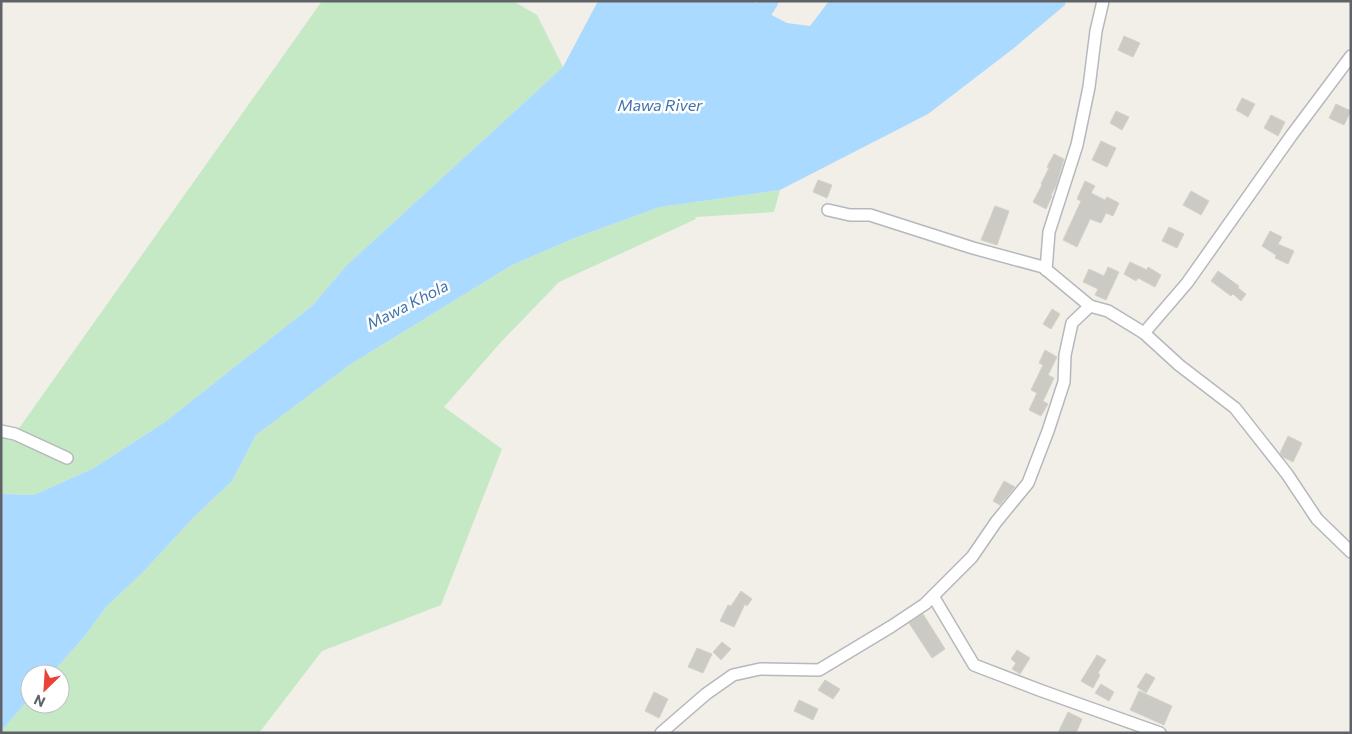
<svg xmlns="http://www.w3.org/2000/svg" width="1352" height="734" font-family="Commissioner,sans-serif">
	<style>
		.green { fill: #c5e8c5 }
		.water { fill: #aadaff }
		.lines { fill: none; stroke-linecap: round; stroke-linejoin: round }
		.river { stroke: #aadaff; stroke-width: 19 }
		.building { fill: #cccac5; stroke: #d6d1c6 }
		.minor-casing { stroke: #b5b8bc; stroke-width: 14 }
		.minor { stroke: #fff; stroke-width: 11 }
		.labels { text-anchor: middle; dominant-baseline: central; stroke-width: 5; stroke-linejoin: round; paint-order: stroke }
		.water-label { font-size: 16px; font-style: italic; fill: #4174aa; stroke: #fff }
	</style>
	<rect width="100%" height="100%" fill="#f1efe8"/>
	<g class="green">
		<path d="M322 1H513L537 15 563 67 346 266 313 305 165 422 94 468 34 495 1 494V432L15 434Z"/>
		<path d="M780 190 774 212 695 217 696 219 559 282 501 342 444 407 502 449 441 605 322 651 259 733H1V731L30 698V704H60V674H51L84 637 106 607 143 572 194 517 232 481 256 435 351 364 512 265 577 237 660 207Z"/>
	</g>
	<path class="water" d="M598 1H753L766 12 787 23 810 26 829 1H1066L1065 5 1014 48 928 114 780 190 660 207 577 237 512 265 351 364 256 435 232 481 194 517 143 572 106 607 84 637 51 674H30V698L1 731V494L34 495 94 468 165 422 313 305 346 266 563 67Z"/>
	<g class="lines">
		<path class="river" d="M750 30 769 1"/>
	</g>
	<g class="building">
		<path d="M1124 36 1140 43 1133 57 1118 50Z"/>
		<path d="M1242 98 1255 104 1248 117 1236 110Z"/>
		<path d="M1336 104 1351 111 1344 125 1329 118Z"/>
		<path d="M1116 111 1129 117 1122 130 1110 123Z"/>
		<path d="M1271 115 1285 122 1278 136 1264 128Z"/>
		<path d="M1101 141 1116 148 1107 167 1092 160Z"/>
		<path d="M1054 154 1064 159 1056 186 1051 195 1052 196 1046 209 1033 202 1042 185 1041 184 1049 168 1047 167Z"/>
		<path d="M818 180 832 185 827 198 813 192Z"/>
		<path d="M1085 181 1095 186 1091 193 1105 200 1107 197 1119 203 1113 216 1106 213 1101 223 1090 219 1077 247 1063 240 1081 201 1077 199Z"/>
		<path d="M1191 191 1209 201 1201 215 1183 205Z"/>
		<path d="M995 206 1009 211 997 245 981 240Z"/>
		<path d="M1169 227 1184 234 1177 248 1162 241Z"/>
		<path d="M1270 231 1282 237 1278 244 1294 251 1288 264 1275 258 1276 255 1262 246Z"/>
		<path d="M1130 262 1147 270 1148 267 1161 275 1155 287 1138 278 1136 281 1124 274Z"/>
		<path d="M1108 267 1119 272 1106 300 1095 295 1098 289 1083 282 1089 269 1104 276Z"/>
		<path d="M1218 271 1239 286 1238 288 1246 294 1241 301 1233 294 1231 296 1211 281Z"/>
		<path d="M1052 309 1060 314 1051 329 1043 324Z"/>
		<path d="M1045 350 1057 357 1048 375 1054 378 1043 401 1048 404 1041 416 1029 410 1037 393 1031 390 1043 365 1039 363Z"/>
		<path d="M1288 436 1302 443 1293 462 1283 457 1280 453Z"/>
		<path d="M1004 481 1015 487 1000 505 993 501Z"/>
		<path d="M741 591 752 599 747 606 745 604 734 627 720 621 728 605 731 606Z"/>
		<path d="M923 614 945 649 932 658 909 623Z"/>
		<path d="M722 642 731 649 721 660 713 652Z"/>
		<path d="M697 648 712 654 703 673 688 667Z"/>
		<path d="M1017 650 1030 658 1020 674 1012 669 1016 663 1011 659Z"/>
		<path d="M1097 655 1106 660 1098 673 1100 675 1093 688 1081 681Z"/>
		<path d="M1146 673 1155 678 1146 693 1137 687Z"/>
		<path d="M825 680 840 689 833 699 818 690Z"/>
		<path d="M1101 684 1114 692 1109 701 1095 693Z"/>
		<path d="M1139 691 1172 706 1164 725 1130 710Z"/>
		<path d="M654 692 668 699 659 718 645 711Z"/>
		<path d="M799 700 818 709 813 720 794 711Z"/>
		<path d="M1068 712 1082 719 1076 733H1058Z"/>
	</g>
	<g class="lines">
		<defs>
			<g id="minor">
				<path d="M828 210 850 215H870L973 248 1043 267 1090 306"/>
				<path d="M1046 270 1049 232 1077 145 1089 87 1096 31 1103 1"/>
				<path d="M1144 333 1187 283 1291 136 1351 56"/>
				<path d="M1 431 15 434 67 458"/>
				<path d="M933 596 974 665 1042 691 1160 733"/>
				<path d="M661 733 706 694 733 675 760 669 819 670 892 626 925 604 972 557 996 522 1028 483 1048 431 1064 382 1065 355 1072 323 1090 306 1108 311 1144 333 1179 365 1235 408 1287 474 1317 519 1351 552"/>
			</g>
		</defs>
		<use href="#minor" class="minor-casing"/>
		<use href="#minor" class="minor"/>
	</g>
	<g class="labels">
		<g class="water-label">
			<text x="660" y="104">Mawa River</text>
			<text transform="translate(407 304) rotate(-27)">Mawa Khola</text>
		</g>
	</g>
	<rect width="1352" height="734" fill="none" stroke="#5f6368" stroke-width="5"/>
	<g transform="translate(45 689) rotate(205)"><circle r="24" fill="#ffffff" stroke="#bfc1c3"/>
	<path d="M0-4L9 19L0 12L-9 19Z" fill="#ea4335"/>
	<text y="-8" font-size="14" font-weight="bold" text-anchor="middle" fill="#5f6368">N</text>
	</g>
</svg>
